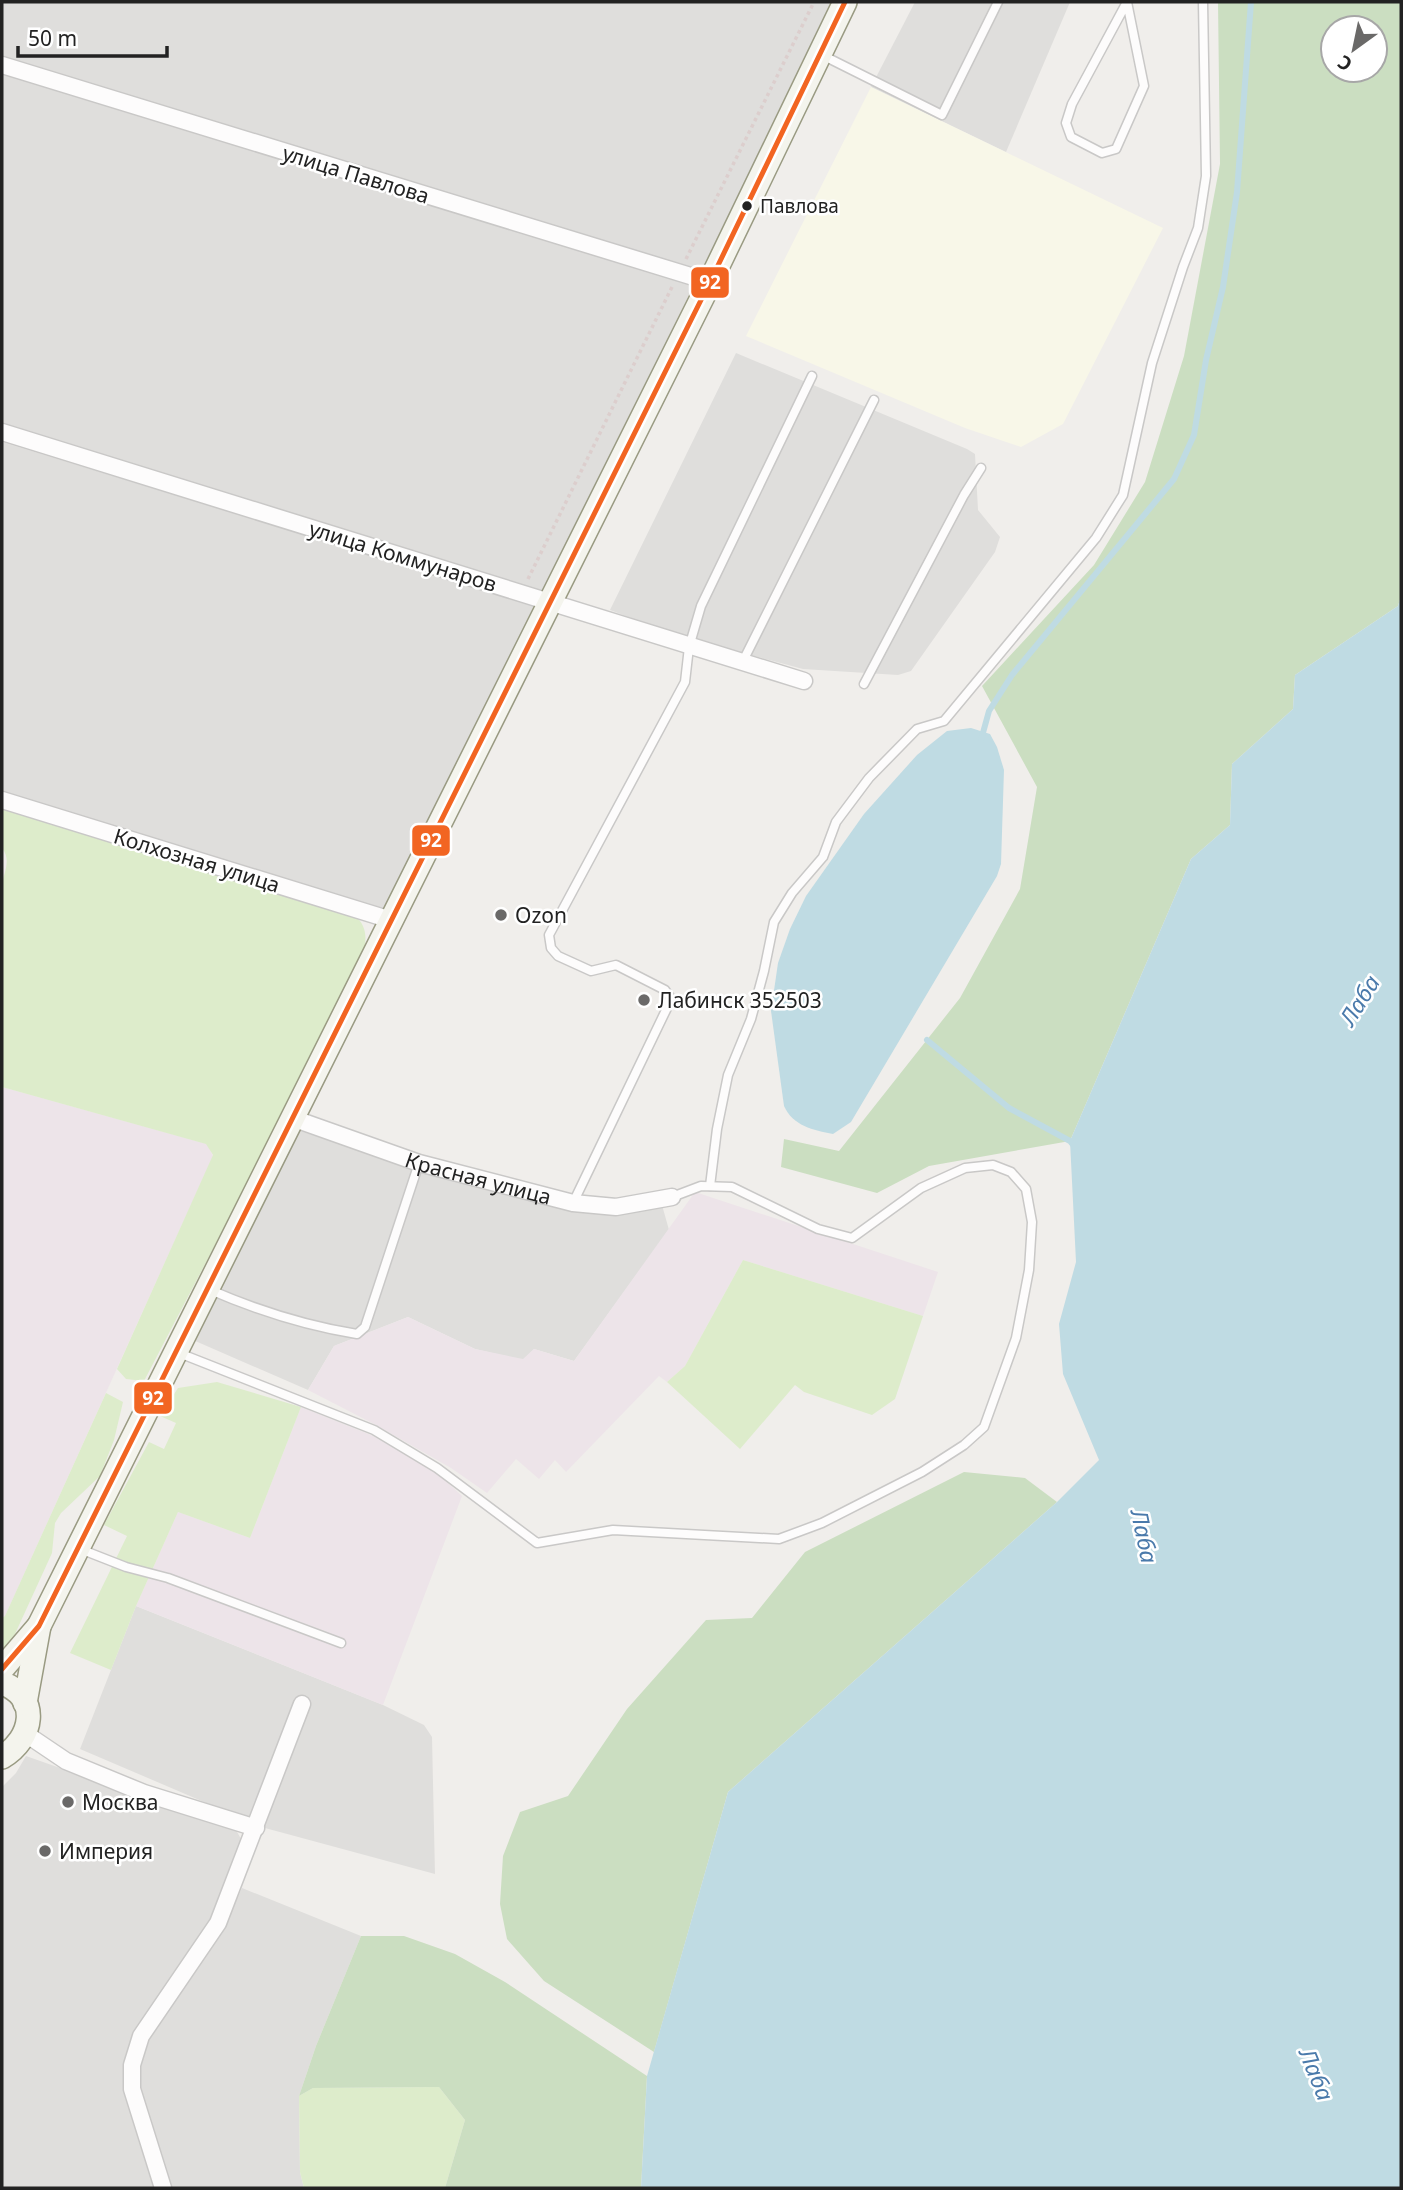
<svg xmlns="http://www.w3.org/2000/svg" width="1403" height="2190" font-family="'Noto Sans',sans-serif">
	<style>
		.residential { fill: #dfdedc }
		.industrial { fill: #ede4e9 }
		.education { fill: #f8f7e8 }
		.grass { fill: #ddeccb }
		.forest { fill: #cbdec1; fill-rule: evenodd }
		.water { fill: #bfdbe3 }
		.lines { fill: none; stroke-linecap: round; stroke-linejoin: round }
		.stream { stroke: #bfdbe3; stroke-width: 6 }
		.lane-casing { stroke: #c9c8c7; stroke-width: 11 }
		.street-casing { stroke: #c9c8c7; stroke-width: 19 }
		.secondary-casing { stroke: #999a82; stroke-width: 26 }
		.path { stroke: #dccecd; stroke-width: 3.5; stroke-dasharray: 3.5 3.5; stroke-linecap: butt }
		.lane { stroke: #fdfcfc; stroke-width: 8 }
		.street { stroke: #fdfcfc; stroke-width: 16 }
		.secondary { stroke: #f4f4ed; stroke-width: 23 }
		.bus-1-casing { stroke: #fff; stroke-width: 10 }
		.bus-1 { stroke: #f26522; stroke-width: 5 }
		.bus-dot { fill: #222; stroke: #fff; stroke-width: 2.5 }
		.poi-dot { fill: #6a6968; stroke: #fff; stroke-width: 2.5 }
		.labels { text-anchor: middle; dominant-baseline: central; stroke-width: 5; stroke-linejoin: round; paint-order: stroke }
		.bus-label { font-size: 19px; fill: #222; stroke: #fff; text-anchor: start }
		.street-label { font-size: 21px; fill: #222; stroke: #fff }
		.poi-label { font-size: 21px; fill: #222; stroke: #fff; text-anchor: start }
		.water-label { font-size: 23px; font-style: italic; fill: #4a7aab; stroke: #fff }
		.line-badge { stroke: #fff; stroke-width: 2.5 }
		.badge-label { font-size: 19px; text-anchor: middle; font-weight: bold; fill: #fff }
	</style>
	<rect width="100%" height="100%" fill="#f0eeeb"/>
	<g class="residential">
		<path d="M2 2H831L701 272 2 57Z"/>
		<path d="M915 2H1070L1006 152 871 87Z"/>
		<path d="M2 74 696 284 544 594 2 423Z"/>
		<path d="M736 353 967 449 975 454 978 510 1000 537 995 552 911 671 898 675 803 669 679 636 610 610Z"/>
		<path d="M2 442 537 606 384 909 2 792Z"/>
		<path d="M300 1131 404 1165 495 1188 662 1205 669 1230 574 1361 534 1349 523 1360 475 1349 408 1317 334 1346 308 1390 193 1340Z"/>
		<path d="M136 1606 383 1705 424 1725 432 1737 435 1874 265 1828 80 1749Z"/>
		<path d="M26 1756 236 1830 241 1839 228 1883 210 1926 133 2036 123 2065 125 2092 155 2188H2V1787L16 1773Z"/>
		<path d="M242 1888 361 1936 316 2046 299 2096 300 2172 304 2188H169L136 2087 137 2066 147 2037 224 1926Z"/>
	</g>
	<g class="industrial">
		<path d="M2 1087 207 1144 213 1156 5 1616 2 1618Z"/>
		<path d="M695 1192 938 1272 923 1316 743 1260 685 1366 667 1382 659 1376 566 1472 555 1460 539 1479 516 1459 487 1493 451 1468 376 1425 308 1390 334 1346 408 1317 475 1349 523 1359 534 1349 574 1361Z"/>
		<path d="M301 1407 371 1435 435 1471 462 1496 383 1705 136 1606 178 1512 250 1538Z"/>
	</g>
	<path class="education" d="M871 87 1163 228 1063 424 1021 447 965 428 746 336Z"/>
	<g class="grass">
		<path d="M2 804 354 915C373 930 364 951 358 971L144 1381 126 1379 117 1369 213 1155 206 1144 2 1087V883C5 871 11 859 2 848Z"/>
		<path d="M743 1260 923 1316 895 1399 872 1415 804 1392 795 1385 740 1449 667 1382 685 1366Z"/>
		<path d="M217 1382 301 1407 250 1538 178 1512 136 1606 111 1670 70 1653 127 1536 104 1525 149 1442 164 1449 176 1423 160 1416 178 1388Z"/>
		<path d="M106 1393 123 1402 114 1440 100 1476 61 1513 55 1523 52 1553 15 1634 2 1649V1618L5 1616Z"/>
		<path d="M439 2087 465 2120 445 2188H304L300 2172 299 2096 313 2088Z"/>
	</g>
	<g class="forest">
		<path d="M1218 2H1401V596L1398 606 1295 675 1293 709 1232 764 1230 825 1191 859 1070 1141 929 1166 877 1193 781 1167 784 1139 839 1151 960 998 1020 889 1037 787 982 686 1094 565 1145 482 1184 356 1220 164ZM1333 28H1375V70H1333Z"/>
		<path d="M964 1472 1025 1478 1057 1502 728 1792 654 2052 544 1981 507 1939 500 1904 503 1856 520 1812 568 1796 627 1709 706 1620 752 1618 805 1552Z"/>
		<path d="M361 1936H404L455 1954 505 1982 647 2076 641 2188H445L465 2120 439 2087 313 2088 299 2096 316 2046Z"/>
	</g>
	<g class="water">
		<path d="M1401 596V2188H641L647 2076 728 1792 1057 1502 1099 1460 1063 1374 1059 1324 1076 1262 1070 1141 1191 859 1230 825 1232 764 1293 709 1295 675 1398 606Z"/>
		<path d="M971 728 990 734 997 747 1004 770 1001 864 997 876 851 1122 833 1134C813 1130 793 1126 784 1106L771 1011 778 963 790 929 806 896 864 814 917 755 947 731Z"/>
	</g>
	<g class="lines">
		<g class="stream">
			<path d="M981 740 989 711 1012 675 1174 479 1194 435 1206 360 1223 287 1237 192 1251 2"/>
			<path d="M927 1040 1009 1108 1070 1141 1075 1147"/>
		</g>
		<defs>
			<g id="lane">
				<path d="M1127 2 1144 86 1116 149 1102 153 1071 137 1066 123 1072 104Z"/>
				<path d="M820 54 942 115 998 2"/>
				<path d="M742 663 874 400"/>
				<path d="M864 684 964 495 981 468"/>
				<path d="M710 1186 717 1129 728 1075 751 1019 764 971 774 922 792 893 823 857 836 822 869 778 917 729 944 721 1096 538 1123 495 1152 363 1183 267 1198 228 1206 176 1203 2"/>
				<path d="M573 1203 667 1008 670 997 665 990 616 965 591 971 558 956 551 948 549 935 685 682 689 647 701 606 812 376"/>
				<path d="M208 1289C254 1309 307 1326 357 1334L365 1327 419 1163"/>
				<path d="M179 1353 374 1430 437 1468 537 1543 613 1530 779 1539 822 1523 922 1472 964 1445 984 1427 1016 1338 1029 1270 1032 1222 1026 1189 1011 1172 993 1165 965 1168 921 1188 852 1238 818 1229 732 1187 701 1186 672 1197"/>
				<path d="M80 1549 126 1567 168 1578 341 1643"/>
			</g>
			<g id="street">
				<path d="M2 65 710 282"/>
				<path d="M2 432 804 681"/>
				<path d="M2 800 391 920"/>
				<path id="s1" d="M292 1118 419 1163 573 1203 616 1207 672 1197"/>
				<path d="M26 1734 66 1761 144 1793 256 1828"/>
				<path d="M163 2188 132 2089V2065L141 2036 218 1923 302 1704"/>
			</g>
			<g id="secondary">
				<path d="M2 1669 39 1626 710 282 845 2"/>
				<path d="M2 1683C41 1697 33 1739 2 1757"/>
				<path d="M25 1703 39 1626"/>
			</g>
		</defs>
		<use href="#lane" class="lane-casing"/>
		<use href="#street" class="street-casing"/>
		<use href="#secondary" class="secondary-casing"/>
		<g class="path">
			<path d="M686 259 814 2"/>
			<path d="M528 579 672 287"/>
		</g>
		<use href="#lane" class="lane"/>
		<use href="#street" class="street"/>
		<use href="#secondary" class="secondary"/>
		<defs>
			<path id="bus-1" d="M2 1669 39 1626 710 282 845 2"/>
		</defs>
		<use href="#bus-1" class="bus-1-casing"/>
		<use href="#bus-1" class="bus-1"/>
	</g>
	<circle class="bus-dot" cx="747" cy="206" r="6"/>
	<g class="poi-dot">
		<circle cx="501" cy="915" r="7"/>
		<circle cx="644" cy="1000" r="7"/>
		<circle cx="68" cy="1802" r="7"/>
		<circle cx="45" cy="1851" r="7"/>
	</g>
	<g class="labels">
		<g class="bus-label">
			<text x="760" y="206">Павлова</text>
		</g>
		<g class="street-label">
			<text transform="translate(356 174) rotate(17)">улица Павлова</text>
			<text transform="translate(403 556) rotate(17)">улица Коммунаров</text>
			<text transform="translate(197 860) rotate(17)">Колхозная улица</text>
			<text stroke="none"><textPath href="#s1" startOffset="196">Красная улица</textPath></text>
		</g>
		<g class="poi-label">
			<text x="515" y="915">Ozon</text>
			<text x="658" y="1000">Лабинск 352503</text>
			<text x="82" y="1802">Москва</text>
			<text x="59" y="1851">Империя</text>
		</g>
		<g class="water-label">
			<text transform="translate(1359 1000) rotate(-58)">Лаба</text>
			<text transform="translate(1145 1536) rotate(78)">Лаба</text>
			<text transform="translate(1317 2074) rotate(68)">Лаба</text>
		</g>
	</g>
	<g class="line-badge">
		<rect x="690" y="266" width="40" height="33" rx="7" fill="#f26522"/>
		<rect x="411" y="824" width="40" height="33" rx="7" fill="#f26522"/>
		<rect x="133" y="1381" width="40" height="34" rx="7" fill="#f26522"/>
	</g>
	<g class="badge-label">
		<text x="710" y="289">92</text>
		<text x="431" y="847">92</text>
		<text x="153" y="1405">92</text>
	</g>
	<rect width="1403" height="2190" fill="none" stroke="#222222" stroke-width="7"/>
	<g transform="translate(1354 49) rotate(213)"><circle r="33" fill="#ffffff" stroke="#a7a7a7" stroke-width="2"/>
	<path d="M0-5L12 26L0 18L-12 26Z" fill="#6a6968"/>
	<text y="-10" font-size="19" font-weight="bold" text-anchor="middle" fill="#222222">С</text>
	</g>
	<path d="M18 46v10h149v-10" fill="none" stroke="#222222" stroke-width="3.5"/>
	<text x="28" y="46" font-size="21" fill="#222222" stroke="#ffffff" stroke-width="5" paint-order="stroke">50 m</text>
</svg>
